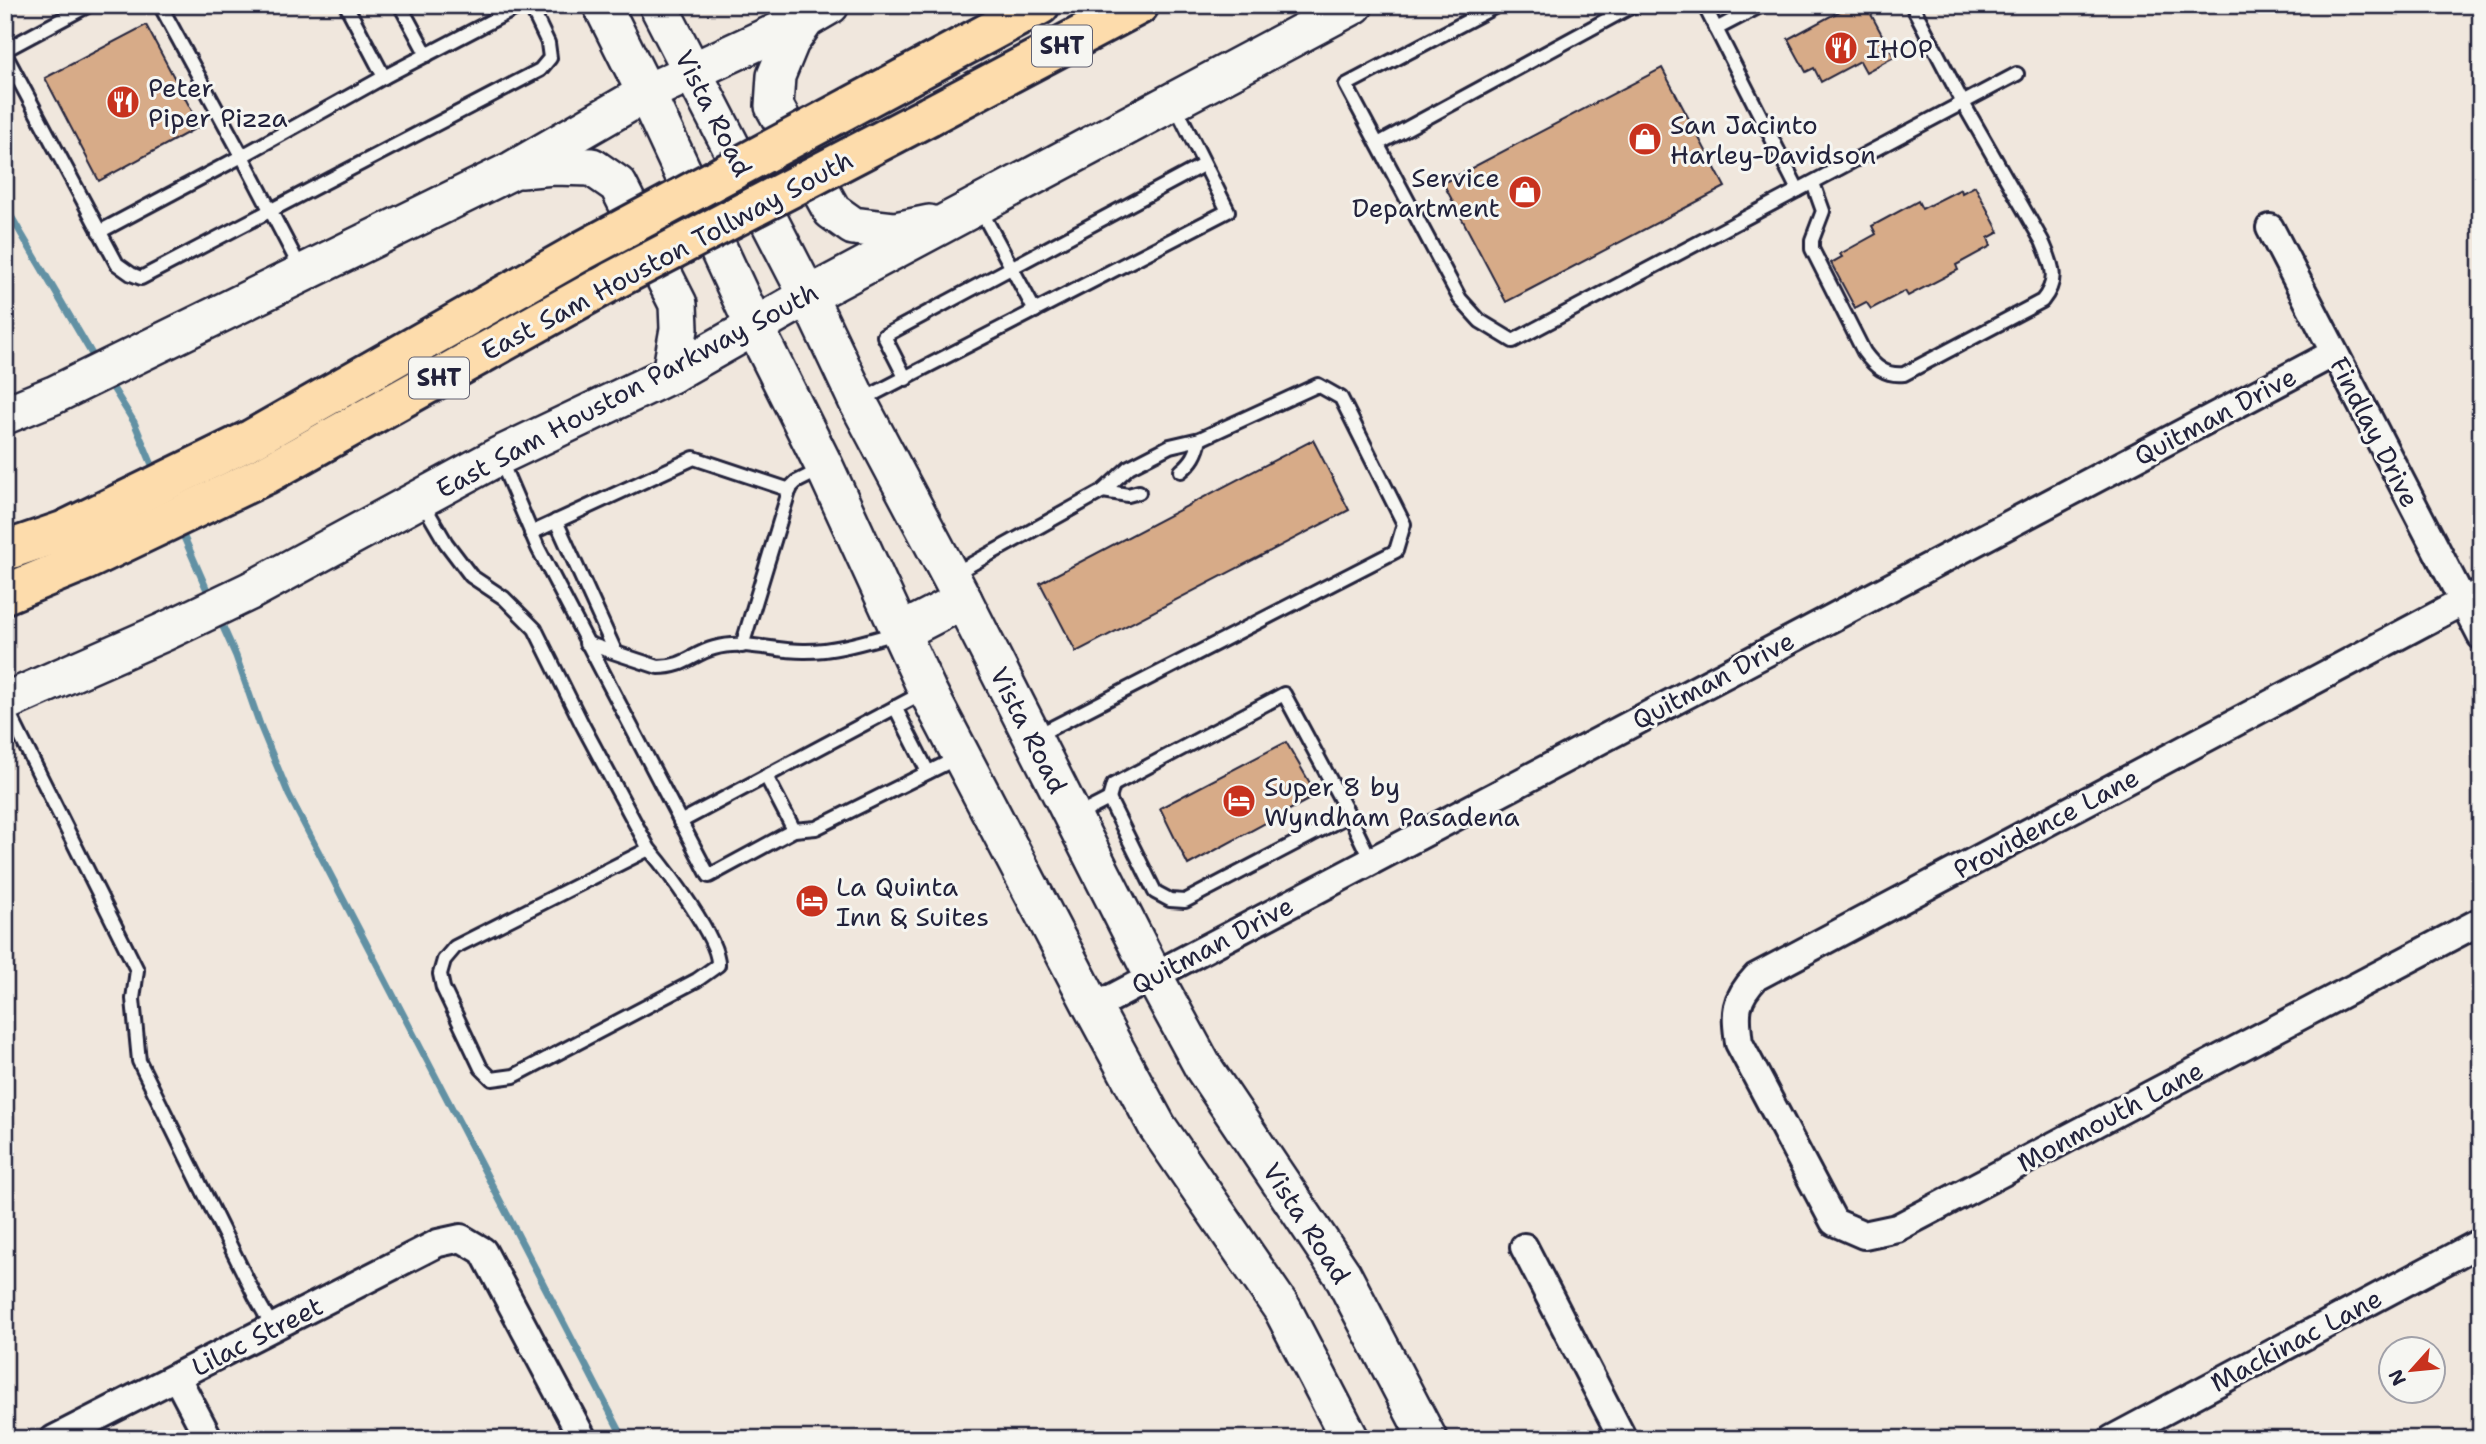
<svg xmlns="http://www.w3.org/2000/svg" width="2486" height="1444" font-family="'Shantell Sans',sans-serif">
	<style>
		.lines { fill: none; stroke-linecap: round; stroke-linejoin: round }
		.stream { stroke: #6291a4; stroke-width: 7 }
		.building { fill: #d7ab88; stroke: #22223b; stroke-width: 2 }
		.lane-casing { stroke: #22223b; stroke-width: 18 }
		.street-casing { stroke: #22223b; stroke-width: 32 }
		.secondary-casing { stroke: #22223b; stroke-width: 42 }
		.highway-casing { stroke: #22223b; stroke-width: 44 }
		.lane { stroke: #f6f6f2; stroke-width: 12 }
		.street { stroke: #f6f6f2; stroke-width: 26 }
		.secondary { stroke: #f6f6f2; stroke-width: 37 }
		.highway { stroke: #fddcac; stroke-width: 38 }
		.highway-bridge-casing { stroke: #22223b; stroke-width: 44; stroke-linecap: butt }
		.highway-bridge { stroke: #fddcac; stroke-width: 38 }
		.labels { text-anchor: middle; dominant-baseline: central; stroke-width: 6; stroke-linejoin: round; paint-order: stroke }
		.shield { fill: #f6f6f2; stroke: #626272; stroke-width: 2 }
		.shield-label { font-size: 24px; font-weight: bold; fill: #22223b }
		.poi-label { font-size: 26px; fill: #22223b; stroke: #f6f6f2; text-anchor: start }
		.street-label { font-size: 26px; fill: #22223b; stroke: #f6f6f2 }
	</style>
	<rect width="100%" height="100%" fill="#f0e7dd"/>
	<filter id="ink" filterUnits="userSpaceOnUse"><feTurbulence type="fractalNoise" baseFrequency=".0143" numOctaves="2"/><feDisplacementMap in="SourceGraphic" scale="14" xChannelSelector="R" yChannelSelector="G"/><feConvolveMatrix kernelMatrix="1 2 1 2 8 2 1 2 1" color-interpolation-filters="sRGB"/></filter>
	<g filter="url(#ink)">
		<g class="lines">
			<g class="stream">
				<path d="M5 206 96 361"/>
				<path d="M108 380 134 422 155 472"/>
				<path d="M180 528 210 597"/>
				<path d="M219 618 236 656 260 725 289 795 624 1439"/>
			</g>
		</g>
		<g class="building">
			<path d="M1851 5H1866L1894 57 1866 72 1860 61 1821 82 1814 68 1806 72 1788 39Z"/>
			<path d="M146 25 200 126 99 181 45 78Z"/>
			<path d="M1662 68 1725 187 1506 302 1443 183Z"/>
			<path d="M1975 186 1999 232 1988 238 1991 246 1956 265 1958 270 1908 296 1905 291 1871 309 1866 302 1855 308 1831 263 1842 257 1840 254 1876 234 1872 226 1918 201 1922 209 1961 189 1962 193Z"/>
			<path d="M1313 440 1349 510 1076 652 1040 583Z"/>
			<path d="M1286 742 1317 795 1188 865 1160 808Z"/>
		</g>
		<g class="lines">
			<defs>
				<g id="lane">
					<path d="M346 5 384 77"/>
					<path d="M400 5 427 55"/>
					<path d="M1498 5 1346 85 1460 299 1480 321 1513 341 2017 74"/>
					<path d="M1704 5 1798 190"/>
					<path d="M1716 29 1762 5"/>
					<path d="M5 50 89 5"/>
					<path d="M5 54 117 264 131 274 141 278 540 70 550 58 548 43 530 5"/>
					<path d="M1378 144 1634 5"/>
					<path d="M1813 183 1823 211 1812 240V249L1864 352C1875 367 1885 376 1904 374L2042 301C2060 279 2052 265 2042 241L1963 103 1912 5"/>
					<path d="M979 207 1035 311"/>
					<path d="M99 232 242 156 160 5"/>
					<path d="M302 271 242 156 384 77 522 5"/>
					<path d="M906 379 884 336 1203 165"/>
					<path d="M860 401 1228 211 1174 103"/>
					<path d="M500 459 538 548 709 876 794 830 816 828 959 757"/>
					<path d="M1181 471C1192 462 1197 454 1200 439"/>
					<path d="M1103 491 1128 495 1139 492"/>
					<path d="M422 502 446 543 471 576 504 598 535 629 582 724 649 849 455 947 444 960 440 974 443 988 481 1068 492 1079 514 1076 697 980 718 965C720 940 666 869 649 849"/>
					<path d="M556 521 615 651"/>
					<path d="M531 533 694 458 790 490"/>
					<path d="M952 575 1103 491 1129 467 1170 446 1200 439 1318 385 1341 398 1404 524 1396 551 1036 736"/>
					<path d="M586 643 658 667C685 667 692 654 714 648 745 639 775 652 806 651 837 651 867 641 897 633"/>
					<path d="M742 646 790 488 796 482 822 469"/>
					<path d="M5 705 137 970 133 999 139 1061 255 1296 273 1328"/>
					<path d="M895 707 928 772"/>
					<path d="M766 776 794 830"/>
					<path d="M1109 799 1113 785 1284 694 1349 815"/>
					<path d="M1074 817 1109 799 1155 892 1170 900 1185 901 1349 815 1371 861"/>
					<path d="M680 822 924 692"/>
				</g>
				<g id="street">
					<path d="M2270 228 2481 636"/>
					<path d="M2481 592 1756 977C1734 1000 1735 1012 1739 1043L1834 1222 1864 1235 1897 1228 2481 921"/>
					<path d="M1093 1008 2334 353"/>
					<path d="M1524 1247 1623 1439"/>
					<path d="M177 1378 209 1439"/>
					<path d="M54 1439 438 1243 461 1238 483 1251 583 1439"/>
					<path d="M2112 1439 2481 1242"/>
				</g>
				<g id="secondary">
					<path d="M602 5 646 93 755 328 825 468 927 690 1093 1008 1157 1126 1283 1310 1350 1439"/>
					<path d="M658 5 808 296 858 402 963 600 1153 975 1203 1067 1342 1274 1428 1439"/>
					<path d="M806 19 790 42 776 76 774 106 832 211 853 226 895 231 929 224"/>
					<path d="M521 169 553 166 592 167 618 185 678 304 679 329 671 374"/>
					<path d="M5 415 54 395 513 170 646 93 806 19 830 5"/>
					<path d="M901 632 963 600"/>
					<path d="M5 702 164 632 250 591 499 456 671 374 808 296 1354 5"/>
				</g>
				<g id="highway">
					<path d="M906 77 1040 5"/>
					<path d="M929 116 1139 5"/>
					<path d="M5 551 63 531 252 439 582 251"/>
					<path d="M5 594 85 561 265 475 612 281"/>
				</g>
			</defs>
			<use href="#lane" class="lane-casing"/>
			<use href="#street" class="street-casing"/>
			<use href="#secondary" class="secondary-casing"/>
			<use href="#highway" class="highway-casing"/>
			<use href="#lane" class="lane"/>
			<use href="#street" class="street"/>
			<use href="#secondary" class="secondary"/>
			<use href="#highway" class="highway"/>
			<defs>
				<g id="highway-bridge">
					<path d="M582 251 906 77"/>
					<path d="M612 281 929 116"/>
				</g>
			</defs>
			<use href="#highway-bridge" class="highway-bridge-casing"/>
			<use href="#highway-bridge" class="highway-bridge"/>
		</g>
	</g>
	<defs>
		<symbol id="restaurant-disc" viewBox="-11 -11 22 22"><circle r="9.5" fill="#c8321e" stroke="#f6f6f2"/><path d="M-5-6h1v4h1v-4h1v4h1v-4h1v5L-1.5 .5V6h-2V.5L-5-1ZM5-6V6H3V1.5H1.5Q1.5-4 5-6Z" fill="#fff"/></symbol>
		<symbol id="shop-disc" viewBox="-11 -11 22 22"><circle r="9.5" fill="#c8321e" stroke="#f6f6f2"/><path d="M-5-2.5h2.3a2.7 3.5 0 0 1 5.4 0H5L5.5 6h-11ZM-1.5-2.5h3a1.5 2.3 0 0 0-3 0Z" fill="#fff"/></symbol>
		<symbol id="hotel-disc" viewBox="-11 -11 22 22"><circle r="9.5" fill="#c8321e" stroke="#f6f6f2"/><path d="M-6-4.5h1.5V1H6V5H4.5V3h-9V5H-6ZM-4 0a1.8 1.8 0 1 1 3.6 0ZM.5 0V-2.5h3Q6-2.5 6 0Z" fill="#fff"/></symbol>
	</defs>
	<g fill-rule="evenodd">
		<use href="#restaurant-disc" x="1822" y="29" width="38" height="38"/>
		<use href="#restaurant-disc" x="104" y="83" width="38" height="38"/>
		<use href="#shop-disc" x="1626" y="120" width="38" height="38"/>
		<use href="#shop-disc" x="1506" y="173" width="38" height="38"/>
		<use href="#hotel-disc" x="1220" y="782" width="38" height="38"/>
		<use href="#hotel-disc" x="793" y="882" width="38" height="38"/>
	</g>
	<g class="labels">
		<g class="shield">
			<rect x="1032" y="25.5" width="60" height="41" rx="5"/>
			<rect x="409" y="357.5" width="60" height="41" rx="5"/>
		</g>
		<g class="shield-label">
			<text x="1062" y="46">SHT</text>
			<text x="439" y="378">SHT</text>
		</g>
		<g class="poi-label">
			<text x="1866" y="48">IHOP</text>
			<text x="148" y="87">Peter<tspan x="148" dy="30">Piper Pizza</tspan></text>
			<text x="1670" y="124">San Jacinto<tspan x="1670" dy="30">Harley-Davidson</tspan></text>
			<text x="1500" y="177" text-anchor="end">Service<tspan x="1500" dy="30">Department</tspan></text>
			<text x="1264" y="786">Super 8 by<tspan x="1264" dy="30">Wyndham Pasadena</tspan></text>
			<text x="836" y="886">La Quinta<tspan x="836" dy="30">Inn &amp; Suites</tspan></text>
		</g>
		<g class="street-label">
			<text transform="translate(714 113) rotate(63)">Vista Road</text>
			<text transform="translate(667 255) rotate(-28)">East Sam Houston Tollway South</text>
			<text transform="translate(627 390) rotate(-28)">East Sam Houston Parkway South</text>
			<text transform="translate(2215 416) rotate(-28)">Quitman Drive</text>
			<text transform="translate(2375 432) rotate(63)">Findlay Drive</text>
			<text transform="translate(1713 680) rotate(-28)">Quitman Drive</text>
			<text transform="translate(1029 730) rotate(63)">Vista Road</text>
			<text transform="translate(2046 823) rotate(-28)">Providence Lane</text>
			<text transform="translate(1212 945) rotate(-28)">Quitman Drive</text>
			<text transform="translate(2110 1116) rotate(-28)">Monmouth Lane</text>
			<text transform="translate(1307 1223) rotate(57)">Vista Road</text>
			<text transform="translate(257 1336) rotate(-27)">Lilac Street</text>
			<text transform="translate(2296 1340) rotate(-28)">Mackinac Lane</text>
		</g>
	</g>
	<rect width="2486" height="1444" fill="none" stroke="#f6f6f2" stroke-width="28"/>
	<rect x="14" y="14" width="2458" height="1416" fill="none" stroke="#22223b" stroke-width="2.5" filter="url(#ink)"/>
	<g transform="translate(2412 1370) rotate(243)"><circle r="33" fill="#f6f6f2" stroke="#a1a1a9" stroke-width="2"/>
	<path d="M0-5L12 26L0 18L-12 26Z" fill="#c8321e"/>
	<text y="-10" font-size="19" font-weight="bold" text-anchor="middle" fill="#22223b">N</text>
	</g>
</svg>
